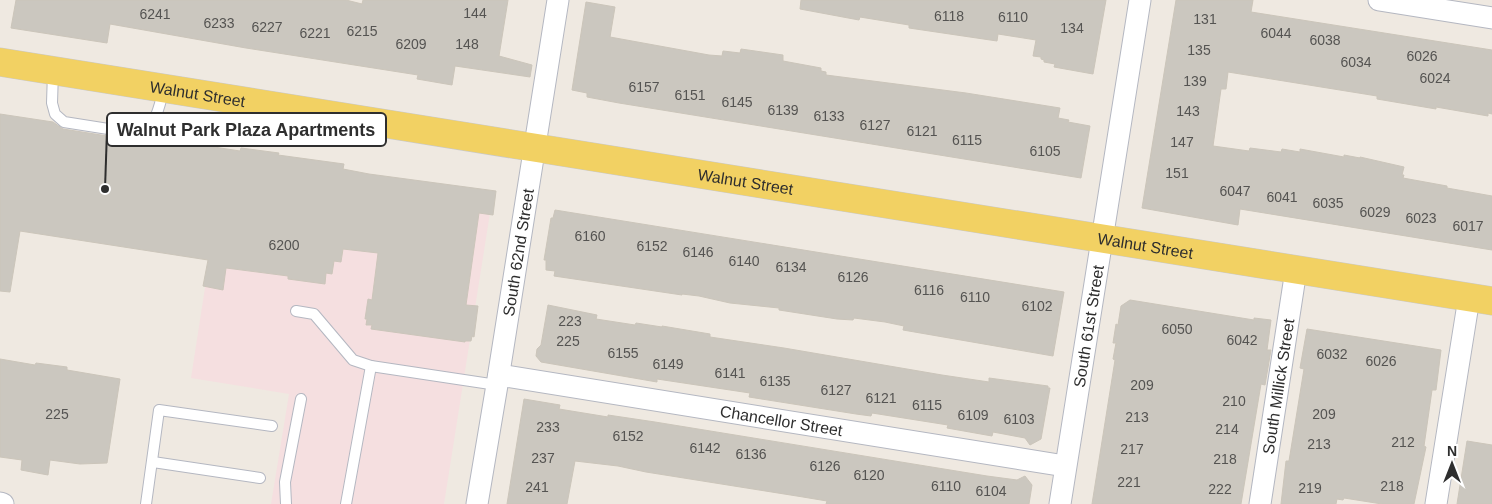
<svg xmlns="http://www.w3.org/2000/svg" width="1492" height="504" font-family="Helvetica,sans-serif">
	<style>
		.medical { fill: #f5dfe0 }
		.building { fill: #cbc7bf; stroke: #cbc5ba }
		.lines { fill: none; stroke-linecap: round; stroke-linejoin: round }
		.lane-casing { stroke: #b4b7c1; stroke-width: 12 }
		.street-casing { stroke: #b4b7c1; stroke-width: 23 }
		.primary-casing { stroke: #c9c9c9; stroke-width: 29 }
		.lane { stroke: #fff; stroke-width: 10 }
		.street { stroke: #fff; stroke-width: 21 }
		.primary { stroke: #f2d163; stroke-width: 28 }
		.labels { text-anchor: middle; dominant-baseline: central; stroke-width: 4; stroke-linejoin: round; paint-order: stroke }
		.number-label { font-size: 14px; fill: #555452 }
		.street-label { font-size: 16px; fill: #2e2e2e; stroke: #fff }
		.leader { fill: none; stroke: #2e2e2e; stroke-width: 2 }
		.callout-dot { fill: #2e2e2e; stroke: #fff; stroke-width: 2 }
		.callout { fill: #fff; stroke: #2e2e2e; stroke-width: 2 }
		.callout-label { font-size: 18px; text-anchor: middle; font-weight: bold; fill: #2e2e2e }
	</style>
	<rect width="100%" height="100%" fill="#efe9e1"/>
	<path class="medical" d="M226 152 493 194 444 504H271L289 394 191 378Z"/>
	<g class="building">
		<path d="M16 0H346L362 4 363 0H508L499 56 532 65 530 77 455 66 452 85 417 79 418 75 246 48 110 24 107 43 11 28Z"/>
		<path d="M801 0H1106L1093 74 1054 67 1055 64 1044 62V60L1041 59V57L1033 56 1036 40 998 34 997 41 909 28V25L860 17 859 20 800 9Z"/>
		<path d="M1176 0H1253L1251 12 1492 50V114L1488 113V116L1436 107V109L1377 99V96L1228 72 1226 89H1221L1213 146 1249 151 1250 148 1281 152 1282 149 1300 152V149L1344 157V155L1360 158V157L1404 167 1402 175H1404L1403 178 1447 186V188L1492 196V250L1240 209 1238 225 1142 208Z"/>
		<path d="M586 2 615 7 610 37 709 55 722 56 723 51 740 53 741 49 783 55V61L821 68V71L826 72V75L966 93 1060 108 1058 118 1069 120 1068 122 1090 126 1081 178 619 103 587 97V93L572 90Z"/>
		<path d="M0 114 53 122 63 129 139 141 149 137 240 151 241 148 279 153 278 155 344 164 343 169 369 174 496 191 493 215 479 213 466 305 478 306 474 337 472 336 471 341H465V342L371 329 372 325H366L367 319H365L368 299 372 300 378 253 343 249 341 262 334 261 332 274 326 273 325 284 288 279V276L226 268 223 290 203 286 208 260 20 231 10 292 0 291Z"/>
		<path d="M555 210 1064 292 1053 356 903 330 904 326 885 322 854 318 853 320 837 319 779 310V308L730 303 699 296 682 294V295L554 276 555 271 546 270V260H544L551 218H553Z"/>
		<path d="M1130 300 1254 320V318L1271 320 1267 350H1271L1265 385 1261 384 1241 504H1092L1115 360 1113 359 1116 343H1113L1116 324 1118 325 1121 306Z"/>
		<path d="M548 305 597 315 596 319 635 325 636 323 662 327V326L710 334V337L784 348 942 375 989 382V378L1048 386V388H1050L1041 439 1030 445 1025 438 993 432 992 436 947 428 948 425 872 413 871 416 856 414 749 397 750 393 657 379V382L541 362 536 356 537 349 541 345Z"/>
		<path d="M1307 329 1441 350 1436 390H1432L1424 446 1426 447 1414 504H1382L1344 498 1343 500 1337 499 1336 504H1281L1286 461H1289L1304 369 1300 368Z"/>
		<path d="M0 359 35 365 36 363 67 367V370L120 379 107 463 80 464 50 460 48 475 21 470 22 460 0 457Z"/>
		<path d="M524 399 560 405 559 409 608 417V415L655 422 987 476 1017 480 1025 476 1032 485 1029 504H826L827 501 803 497 646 472 618 466 575 461 567 504H507Z"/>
		<path d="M1467 441 1492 445V504H1457Z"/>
	</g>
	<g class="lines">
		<defs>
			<g id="lane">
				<path d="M53 72 52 103 55 114 64 122 140 134C157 125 159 106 164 89"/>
				<path d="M296 311 314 314 353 360 371 366 497 385"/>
				<path d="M153 462 260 478"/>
				<path d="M146 504 159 410 272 426"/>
				<path d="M286 504 285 482 301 399"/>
				<path d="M346 504 371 366"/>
			</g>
			<g id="street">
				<path d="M1379 0 1492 18"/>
				<path id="s1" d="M499 375 1065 466"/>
				<path d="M0 503 3 504"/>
				<path id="s2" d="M477 504 497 385 558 0"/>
				<path id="s3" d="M1060 504 1140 0"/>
				<path id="s4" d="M1260 504 1296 270"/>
				<path d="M1436 504 1469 298"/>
			</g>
			<g id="primary">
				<path id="s5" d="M0 62 1492 301"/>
			</g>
		</defs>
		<use href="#lane" class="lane-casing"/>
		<use href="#street" class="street-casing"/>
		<use href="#primary" class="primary-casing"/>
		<use href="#lane" class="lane"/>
		<use href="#street" class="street"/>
		<use href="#primary" class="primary"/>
	</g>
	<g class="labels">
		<g class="number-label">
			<text x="475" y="13">144</text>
			<text x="155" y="14">6241</text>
			<text x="949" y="16">6118</text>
			<text x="1013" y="17">6110</text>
			<text x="1205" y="19">131</text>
			<text x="219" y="23">6233</text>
			<text x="267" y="27">6227</text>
			<text x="1072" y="28">134</text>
			<text x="362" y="31">6215</text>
			<text x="315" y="33">6221</text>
			<text x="1276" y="33">6044</text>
			<text x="1325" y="40">6038</text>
			<text x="411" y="44">6209</text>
			<text x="467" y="44">148</text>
			<text x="1199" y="50">135</text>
			<text x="1422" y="56">6026</text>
			<text x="1356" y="62">6034</text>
			<text x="1435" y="78">6024</text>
			<text x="1195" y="81">139</text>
			<text x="644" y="87">6157</text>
			<text x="690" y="95">6151</text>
			<text x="737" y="102">6145</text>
			<text x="783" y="110">6139</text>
			<text x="1188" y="111">143</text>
			<text x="829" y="116">6133</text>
			<text x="875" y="125">6127</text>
			<text x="922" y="131">6121</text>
			<text x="967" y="140">6115</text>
			<text x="1182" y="142">147</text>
			<text x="1045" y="151">6105</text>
			<text x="1177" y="173">151</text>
			<text x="1235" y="191">6047</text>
			<text x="1282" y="197">6041</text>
			<text x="1328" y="203">6035</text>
			<text x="1375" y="212">6029</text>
			<text x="1421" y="218">6023</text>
			<text x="1468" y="226">6017</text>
			<text x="590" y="236">6160</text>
			<text x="284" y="245">6200</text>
			<text x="652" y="246">6152</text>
			<text x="698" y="252">6146</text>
			<text x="744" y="261">6140</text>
			<text x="791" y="267">6134</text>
			<text x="853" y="277">6126</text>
			<text x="929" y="290">6116</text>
			<text x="975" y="297">6110</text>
			<text x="1037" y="306">6102</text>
			<text x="570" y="321">223</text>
			<text x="1177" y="329">6050</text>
			<text x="1242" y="340">6042</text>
			<text x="568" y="341">225</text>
			<text x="623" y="353">6155</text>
			<text x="1332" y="354">6032</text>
			<text x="1381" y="361">6026</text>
			<text x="668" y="364">6149</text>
			<text x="730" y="373">6141</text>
			<text x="775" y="381">6135</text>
			<text x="1142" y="385">209</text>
			<text x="836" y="390">6127</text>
			<text x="881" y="398">6121</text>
			<text x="1234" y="401">210</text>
			<text x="927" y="405">6115</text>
			<text x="57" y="414">225</text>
			<text x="1324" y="414">209</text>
			<text x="973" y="415">6109</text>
			<text x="1137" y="417">213</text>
			<text x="1019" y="419">6103</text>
			<text x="548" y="427">233</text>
			<text x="1227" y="429">214</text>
			<text x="628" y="436">6152</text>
			<text x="1403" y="442">212</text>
			<text x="1319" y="444">213</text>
			<text x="705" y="448">6142</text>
			<text x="1132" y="449">217</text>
			<text x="751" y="454">6136</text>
			<text x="543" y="458">237</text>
			<text x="1225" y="459">218</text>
			<text x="825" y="466">6126</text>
			<text x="869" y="475">6120</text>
			<text x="1129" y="482">221</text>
			<text x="946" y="486">6110</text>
			<text x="1392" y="486">218</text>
			<text x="537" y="487">241</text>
			<text x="1310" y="488">219</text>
			<text x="1220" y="489">222</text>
			<text x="991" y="491">6104</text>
		</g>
		<g class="street-label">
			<text stroke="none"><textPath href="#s5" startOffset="200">Walnut Street</textPath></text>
			<text stroke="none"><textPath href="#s5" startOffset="755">Walnut Street</textPath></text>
			<text stroke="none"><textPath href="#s5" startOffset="1160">Walnut Street</textPath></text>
			<text stroke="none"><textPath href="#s2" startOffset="255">South 62nd Street</textPath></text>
			<text stroke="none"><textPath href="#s3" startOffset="180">South 61st Street</textPath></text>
			<text stroke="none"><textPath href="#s4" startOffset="119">South Millick Street</textPath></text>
			<text stroke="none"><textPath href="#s1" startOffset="286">Chancellor Street</textPath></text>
		</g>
	</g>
	<path class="leader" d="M105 189L107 130"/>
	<circle class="callout-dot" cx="105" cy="189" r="5"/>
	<rect class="callout" x="107" y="113" width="279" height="33" rx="5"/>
	<g class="callout-label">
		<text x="246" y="136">Walnut Park Plaza Apartments</text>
	</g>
	<g transform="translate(1452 464)" stroke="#ffffff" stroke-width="4" paint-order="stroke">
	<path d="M0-4L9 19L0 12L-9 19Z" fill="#2e2e2e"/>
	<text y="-8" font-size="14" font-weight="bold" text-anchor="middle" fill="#2e2e2e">N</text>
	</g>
</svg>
